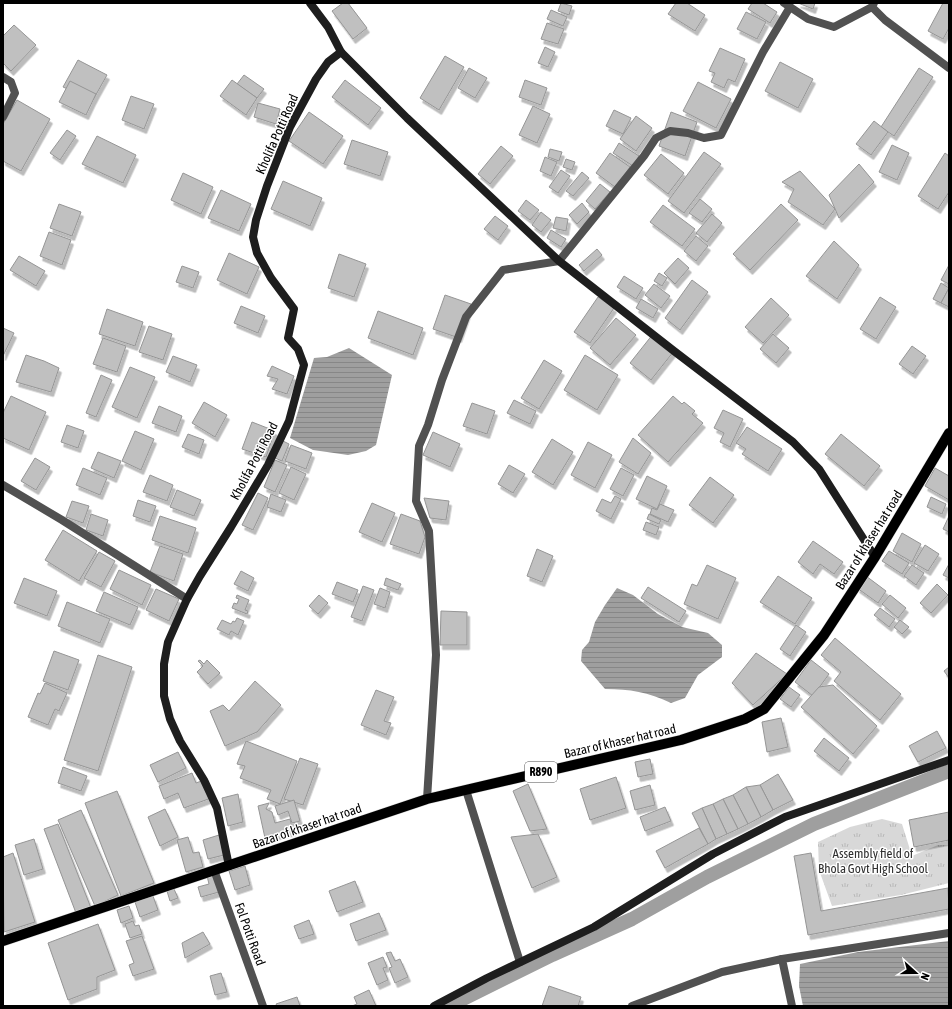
<svg xmlns="http://www.w3.org/2000/svg" width="952" height="1009" font-family="'Asap Condensed',sans-serif">
	<style>
		.park { fill: url(#park-tufts) }
		.water { fill: url(#water-rules) }
		.lines { fill: none; stroke-linecap: round; stroke-linejoin: round }
		.canal { stroke: #9f9f9f; stroke-width: 14 }
		.building { fill: #c0c0c0; stroke: #959595; filter: url(#shadow) }
		.primary-casing { stroke: #dbdbdb; stroke-width: 11 }
		.street { stroke: #515151; stroke-width: 8 }
		.secondary { stroke: #1e1e1e; stroke-width: 8 }
		.primary { stroke: #000; stroke-width: 10 }
		.labels { text-anchor: middle; dominant-baseline: central; stroke-width: 3; stroke-linejoin: round; paint-order: stroke }
		.shield { fill: #fff; stroke: #4c4c4c; stroke-width: 1 }
		.shield-label { font-size: 12px; font-weight: bold; fill: #000 }
		.street-label { font-size: 13px; fill: #000; stroke: #fff }
		.park-label { font-size: 13px; fill: #2f2f2f; stroke: #fff }
	</style>
	<defs>
		<pattern id="park-tufts" width="24" height="20" patternUnits="userSpaceOnUse"><rect width="24" height="20" fill="#d8d8d8"/><path d="M3 7l-1-3M5 7V3M7 7l1-3M15 17l-1-3M17 17v-4M19 17l1-3" fill="none" stroke="#b8b8b8"/></pattern>
		<pattern id="water-rules" width="6" height="5" patternUnits="userSpaceOnUse"><rect width="6" height="5" fill="#9f9f9f"/><path d="M0 2.5h6" fill="none" stroke="#878787"/></pattern>
		<filter id="shadow"><feDropShadow dx="2.5" dy="4.5" stdDeviation="0" flood-color="#0004"/></filter>
	</defs>
	<rect width="100%" height="100%" fill="#fff"/>
	<path class="park" d="M882 819 902 824 912 856 938 845H949V883L901 895 832 906 819 870 818 842 850 827Z"/>
	<g class="water">
		<path d="M349 348 392 375 376 445 366 451 348 455 313 450 290 438 314 358 327 357Z"/>
		<path d="M617 588 633 595 658 614 682 627 708 633 722 645V657L698 675 685 698 671 703C648 692 630 689 605 689L581 661 582 650 589 642 595 622 605 605Z"/>
		<path d="M949 941V1006H803L799 986 800 964 858 952Z"/>
	</g>
	<g class="lines">
		<path class="canal" d="M449 1006 552 955 632 919 707 877 814 824 949 771"/>
	</g>
	<g class="building">
		<path d="M343 3H348L367 28 353 39 332 11Z"/>
		<path d="M561 3 572 6 569 15 558 11Z"/>
		<path d="M676 3H687L705 15 695 31 668 14Z"/>
		<path d="M752 3H763L777 12 770 23 748 9Z"/>
		<path d="M798 3H815L813 9Z"/>
		<path d="M943 3H949V28L943 39 928 31Z"/>
		<path d="M551 10 567 17 563 26 547 19Z"/>
		<path d="M746 12 766 22 757 39 737 29Z"/>
		<path d="M547 23 564 29 558 44 541 39Z"/>
		<path d="M14 25 36 45 11 71 3 63V36Z"/>
		<path d="M545 47 555 52 548 67 538 63Z"/>
		<path d="M720 48 745 59 735 82 728 79 724 88 711 82 715 73 709 71Z"/>
		<path d="M445 56 464 67 439 110 420 98Z"/>
		<path d="M78 60 107 75 93 100 63 87Z"/>
		<path d="M780 62 813 79 798 108 765 91Z"/>
		<path d="M469 68 487 78 475 98 458 88Z"/>
		<path d="M919 68 933 77 894 136 881 127Z"/>
		<path d="M244 75 264 89 257 98 237 84Z"/>
		<path d="M232 80 257 98 246 115 220 96Z"/>
		<path d="M345 80 381 108 368 125 332 97Z"/>
		<path d="M525 80 547 88 541 105 519 97Z"/>
		<path d="M70 81 96 94 86 115 59 102Z"/>
		<path d="M698 82 731 99 716 128 683 111Z"/>
		<path d="M131 96 154 104 144 129 122 120Z"/>
		<path d="M17 100 50 119 21 171 3 161V124Z"/>
		<path d="M258 103 280 109 276 124 254 117Z"/>
		<path d="M533 106 550 114 537 143 519 135Z"/>
		<path d="M614 110 631 118 623 134 606 126Z"/>
		<path d="M309 112 343 136 323 164 289 141Z"/>
		<path d="M671 112 697 122 685 156 659 146Z"/>
		<path d="M636 116 652 128 636 151 620 139Z"/>
		<path d="M874 121 888 132 871 155 856 144Z"/>
		<path d="M67 130 76 136 60 160 50 153Z"/>
		<path d="M97 136 136 155 123 183 82 164Z"/>
		<path d="M352 140 388 152 380 176 344 164Z"/>
		<path d="M619 143 639 156 633 166 613 153Z"/>
		<path d="M892 145 909 153 897 180 879 172Z"/>
		<path d="M501 146 513 156 490 184 478 174Z"/>
		<path d="M550 149 562 152 559 161 548 157Z"/>
		<path d="M704 152 721 164 684 213 668 201Z"/>
		<path d="M610 153 630 167 615 187 596 173Z"/>
		<path d="M945 153 949 156V192L938 209 918 196Z"/>
		<path d="M661 154 684 173 668 194 644 175Z"/>
		<path d="M545 157 557 162 551 176 540 171Z"/>
		<path d="M566 159 575 162 572 170 563 167Z"/>
		<path d="M859 164 874 182 839 218 829 195Z"/>
		<path d="M561 170 570 176 558 193 549 187Z"/>
		<path d="M800 171 835 209 823 225 788 202 794 189 782 182Z"/>
		<path d="M582 172 589 178 573 196 566 191Z"/>
		<path d="M183 173 213 187 201 214 171 200Z"/>
		<path d="M283 181 322 198 310 226 271 209Z"/>
		<path d="M600 184 610 192 595 209 586 201Z"/>
		<path d="M221 190 251 204 239 231 208 218Z"/>
		<path d="M700 199 712 209 702 222 689 213Z"/>
		<path d="M526 200 539 210 530 220 518 211Z"/>
		<path d="M582 203 589 212 577 224 569 215Z"/>
		<path d="M59 204 81 212 72 236 50 228Z"/>
		<path d="M781 204 798 220 750 270 733 254Z"/>
		<path d="M663 205 695 229 682 246 650 222Z"/>
		<path d="M541 212 551 220 541 232 532 225Z"/>
		<path d="M712 214 722 223 707 242 696 233Z"/>
		<path d="M495 216 508 226 498 240 484 229Z"/>
		<path d="M556 217 568 219 566 231 553 228Z"/>
		<path d="M551 230 566 239 561 247 547 238Z"/>
		<path d="M49 232 71 240 62 265 40 256Z"/>
		<path d="M696 236 708 246 696 261 684 251Z"/>
		<path d="M834 241 859 265 837 299 806 276Z"/>
		<path d="M597 249 602 255 584 271 579 265Z"/>
		<path d="M229 253 259 267 247 294 217 280Z"/>
		<path d="M339 254 366 264 354 297 328 288Z"/>
		<path d="M19 256 45 271 36 286 10 270Z"/>
		<path d="M678 258 689 268 675 284 664 273Z"/>
		<path d="M949 265V284L941 280Z"/>
		<path d="M182 266 199 272 193 288 176 282Z"/>
		<path d="M659 273 667 278 662 286 654 281Z"/>
		<path d="M624 276 643 288 636 299 617 287Z"/>
		<path d="M692 280 708 292 680 330 665 318Z"/>
		<path d="M941 283 949 288 941 303 933 299Z"/>
		<path d="M654 284 670 296 661 308 645 295Z"/>
		<path d="M949 288V307L941 303Z"/>
		<path d="M445 295 471 304 459 338 433 329Z"/>
		<path d="M598 297 614 308 590 343 574 332Z"/>
		<path d="M880 297 896 307 876 339 860 329Z"/>
		<path d="M771 298 789 315 763 343 745 327Z"/>
		<path d="M641 299 658 309 653 318 636 308Z"/>
		<path d="M241 306 265 316 258 333 234 323Z"/>
		<path d="M107 309 143 322 135 346 99 334Z"/>
		<path d="M378 311 423 328 413 355 368 338Z"/>
		<path d="M616 318 636 335 610 365 590 348Z"/>
		<path d="M149 326 172 334 163 360 139 352Z"/>
		<path d="M3 328 14 333 3 356Z"/>
		<path d="M653 334 674 351 651 380 630 363Z"/>
		<path d="M773 334 789 348 776 363 760 349Z"/>
		<path d="M103 338 126 346 117 372 93 364Z"/>
		<path d="M912 346 926 356 913 374 899 364Z"/>
		<path d="M26 355 44 361 59 368 51 392 16 382Z"/>
		<path d="M585 355 618 375 597 410 564 390Z"/>
		<path d="M173 356 197 365 190 382 166 372Z"/>
		<path d="M544 360 562 371 539 409 521 398Z"/>
		<path d="M272 366 294 376 287 394 272 389 278 379 267 376Z"/>
		<path d="M130 367 155 377 137 418 112 407Z"/>
		<path d="M101 375 112 380 96 417 86 413Z"/>
		<path d="M11 396 46 412 29 450 3 438V413Z"/>
		<path d="M673 396 682 404 684 402 695 411 692 414 703 423 668 462 638 435Z"/>
		<path d="M514 400 536 411 530 424 507 413Z"/>
		<path d="M204 402 227 415 215 437 192 423Z"/>
		<path d="M472 403 495 411 487 434 463 426Z"/>
		<path d="M159 406 182 416 176 432 152 423Z"/>
		<path d="M723 410 743 419 730 447 720 442 724 433 714 428Z"/>
		<path d="M252 422 275 431 266 457 242 449Z"/>
		<path d="M67 425 84 431 78 448 61 442Z"/>
		<path d="M747 427 782 449 768 471 742 454 746 449 736 443Z"/>
		<path d="M135 431 154 439 141 470 122 461Z"/>
		<path d="M433 432 460 444 450 467 423 455Z"/>
		<path d="M188 434 204 440 199 454 182 447Z"/>
		<path d="M841 434 880 466 864 486 825 454Z"/>
		<path d="M633 438 651 453 638 474 619 462Z"/>
		<path d="M552 439 573 452 553 485 532 472Z"/>
		<path d="M283 441 289 444 282 461 275 458Z"/>
		<path d="M588 442 612 455 595 488 571 475Z"/>
		<path d="M291 445 312 453 306 469 285 461Z"/>
		<path d="M98 452 121 461 114 478 91 468Z"/>
		<path d="M35 458 50 467 36 490 21 481Z"/>
		<path d="M275 460 287 465 275 492 264 487Z"/>
		<path d="M509 465 525 474 513 493 498 484Z"/>
		<path d="M291 467 306 474 294 500 279 493Z"/>
		<path d="M83 468 107 478 100 495 76 485Z"/>
		<path d="M621 468 634 475 623 496 610 489Z"/>
		<path d="M935 468 949 476V500L925 486Z"/>
		<path d="M150 475 173 485 167 501 143 492Z"/>
		<path d="M647 476 667 486 657 509 636 499Z"/>
		<path d="M710 477 734 495 713 523 689 505Z"/>
		<path d="M177 490 201 500 194 516 170 507Z"/>
		<path d="M258 493 268 498 253 530 242 525Z"/>
		<path d="M271 494 286 500 281 512 267 507Z"/>
		<path d="M615 496 621 499 611 519 596 511 602 499 611 503Z"/>
		<path d="M931 497 946 504 942 514 927 507Z"/>
		<path d="M424 498 449 501 446 520 430 518Z"/>
		<path d="M138 500 156 506 150 522 133 516Z"/>
		<path d="M72 501 89 506 83 523 66 517Z"/>
		<path d="M372 503 395 513 382 542 359 532Z"/>
		<path d="M660 504 674 510 668 522 650 514 652 508 657 510Z"/>
		<path d="M91 514 108 520 103 536 86 530Z"/>
		<path d="M401 514 420 521 425 537 419 554 390 544Z"/>
		<path d="M649 514 661 520 659 524 647 519Z"/>
		<path d="M160 516 196 528 188 553 152 540Z"/>
		<path d="M949 516V532L943 529Z"/>
		<path d="M646 522 659 527 656 535 643 530Z"/>
		<path d="M63 530 97 551 79 581 45 560Z"/>
		<path d="M902 533 921 544 912 562 893 551Z"/>
		<path d="M813 541 843 562 834 574 820 564 813 574 798 562Z"/>
		<path d="M925 545 939 554 928 571 914 563Z"/>
		<path d="M160 546 183 554 174 581 150 572Z"/>
		<path d="M537 549 553 556 542 582 527 576Z"/>
		<path d="M889 551 909 563 902 574 882 561Z"/>
		<path d="M99 552 115 561 101 587 84 578Z"/>
		<path d="M949 564V578L943 575Z"/>
		<path d="M707 565 736 578 718 619 684 604 692 584 697 586Z"/>
		<path d="M912 565 924 573 916 585 904 576Z"/>
		<path d="M119 570 151 585 142 605 110 589Z"/>
		<path d="M241 571 254 578 248 591 234 584Z"/>
		<path d="M778 576 812 598 795 624 760 602Z"/>
		<path d="M866 576 886 591 878 603 857 588Z"/>
		<path d="M24 578 57 591 47 616 14 603Z"/>
		<path d="M386 578 401 584 398 590 384 585Z"/>
		<path d="M337 582 358 590 353 602 332 594Z"/>
		<path d="M937 584 948 595 931 613 920 603Z"/>
		<path d="M363 586 374 590 362 621 351 617Z"/>
		<path d="M648 587 686 611 679 622 641 598Z"/>
		<path d="M380 588 390 592 385 608 374 604Z"/>
		<path d="M156 589 179 599 169 621 146 610Z"/>
		<path d="M104 592 138 607 130 625 96 611Z"/>
		<path d="M237 595 249 600 245 610 248 611 247 614 232 608 234 603 237 604 239 599 236 598Z"/>
		<path d="M319 595 328 603 318 614 309 606Z"/>
		<path d="M890 595 906 608 898 618 882 604Z"/>
		<path d="M67 602 110 619 100 643 58 626Z"/>
		<path d="M880 608 895 619 889 627 874 615Z"/>
		<path d="M441 611 467 612V645H440Z"/>
		<path d="M237 618 244 621 238 635 231 631 229 635 217 629 222 620 231 624 233 621 235 622Z"/>
		<path d="M900 620 909 627 902 634 894 627Z"/>
		<path d="M796 625 806 632 790 656 780 649Z"/>
		<path d="M835 638 901 694 880 720 834 681 841 672 821 655Z"/>
		<path d="M54 651 79 660 68 690 43 681Z"/>
		<path d="M756 653 787 674 753 705 732 683Z"/>
		<path d="M98 655 132 667 98 771 64 760Z"/>
		<path d="M200 660 204 664 207 660 220 673 208 684 197 672 203 666 198 661Z"/>
		<path d="M811 660 829 674 813 696 795 682Z"/>
		<path d="M949 667V678L944 671Z"/>
		<path d="M255 681 281 705 257 732 225 746 210 711 223 705 229 711Z"/>
		<path d="M45 683 67 693 59 711 55 709 48 725 28 717 38 693 40 694Z"/>
		<path d="M833 685 877 726 853 754 801 707 819 687Z"/>
		<path d="M789 687 800 695 791 707 780 699Z"/>
		<path d="M376 690 394 697 384 721 391 723 386 735 361 725Z"/>
		<path d="M781 718 788 747 767 752 762 722Z"/>
		<path d="M937 731 946 748 918 762 909 746Z"/>
		<path d="M824 738 849 758 839 771 814 751Z"/>
		<path d="M246 741 297 761 280 804 267 799 271 790 240 778 245 766 237 764Z"/>
		<path d="M178 752 186 768 158 782 150 765Z"/>
		<path d="M300 758 318 764 303 805 284 799Z"/>
		<path d="M650 759 653 774 638 777 635 762Z"/>
		<path d="M63 767 87 776 81 791 58 783Z"/>
		<path d="M192 773 196 783 204 780 211 798 184 808 178 793 164 799 159 786Z"/>
		<path d="M778 774 793 800 773 810 760 785Z"/>
		<path d="M616 777 626 808 590 820 580 789Z"/>
		<path d="M528 784 547 829 530 831 513 791Z"/>
		<path d="M650 785 655 805 635 810 630 791Z"/>
		<path d="M760 785 773 810 761 817 746 787Z"/>
		<path d="M746 787 761 817 748 824 733 795Z"/>
		<path d="M117 791 154 883 121 896 85 803Z"/>
		<path d="M238 794 243 822 228 826 222 798Z"/>
		<path d="M733 795 748 824 738 829 723 799Z"/>
		<path d="M723 799 738 829 727 834 713 804Z"/>
		<path d="M294 800 300 821 292 823 288 811 278 815 275 806Z"/>
		<path d="M269 803 266 809 272 812 275 823 290 819 293 831 265 838 258 806Z"/>
		<path d="M713 804 727 834 716 839 702 808Z"/>
		<path d="M665 807 671 821 645 831 640 817Z"/>
		<path d="M702 808 716 839 708 844 692 813Z"/>
		<path d="M165 809 178 837 160 846 148 817Z"/>
		<path d="M81 810 118 895 95 906 58 820Z"/>
		<path d="M949 812V840L914 847 909 820Z"/>
		<path d="M58 824 91 908 76 913 44 829Z"/>
		<path d="M699 828 708 844 665 868 656 851Z"/>
		<path d="M538 834 557 877 532 888 511 837Z"/>
		<path d="M219 835 224 855 208 859 203 840Z"/>
		<path d="M188 837 193 853 199 852 203 867 186 872 177 840Z"/>
		<path d="M34 839 43 869 24 875 15 845Z"/>
		<path d="M13 853 35 922 4 932 3 857Z"/>
		<path d="M811 853 821 911 948 888 949 909 808 935 794 856Z"/>
		<path d="M245 866 250 885 235 890 229 871Z"/>
		<path d="M214 873 219 892 201 897 198 887 209 884 207 876Z"/>
		<path d="M355 881 363 902 337 912 329 891Z"/>
		<path d="M174 889 178 898 170 901 167 891Z"/>
		<path d="M153 896 158 910 140 917 135 902Z"/>
		<path d="M129 906 133 918 121 923 117 910Z"/>
		<path d="M379 913 386 930 356 941 350 924Z"/>
		<path d="M309 920 314 934 299 939 294 926Z"/>
		<path d="M133 921 135 926 139 925 142 934 130 938 125 924Z"/>
		<path d="M98 924 115 970 97 977V989L68 1000 48 943Z"/>
		<path d="M203 932 210 944 185 958 182 943Z"/>
		<path d="M142 936 154 969 133 976 129 965 134 963 126 941Z"/>
		<path d="M391 952 395 961 400 959 408 977 395 983 389 968 392 967 386 953Z"/>
		<path d="M383 957 387 967 383 968 388 980 377 985 368 963Z"/>
		<path d="M221 973 227 992 215 995 210 976Z"/>
		<path d="M549 986 581 997 578 1006H542Z"/>
		<path d="M369 990 376 1006H352L357 1004 354 997Z"/>
		<path d="M297 997 300 1006H277L276 1004Z"/>
	</g>
	<g class="lines">
		<defs>
			<path id="primary" d="M3 941 427 799 681 740 745 719 764 709 824 635 875 557 949 433"/>
		</defs>
		<use href="#primary" class="primary-casing"/>
		<g class="street">
			<path d="M784 3 808 19 834 27 872 7"/>
			<path d="M874 3 872 7 885 20 949 68"/>
			<path d="M3 77 11 82 15 93 3 117"/>
			<path d="M3 485 62 520 187 599"/>
			<path d="M466 790 520 962"/>
			<path d="M427 799 436 655 429 531 416 501 419 446 428 425 442 380 466 317 503 270 559 261 644 156 656 138 670 131 688 133 704 138 721 135 763 52 790 7"/>
			<path d="M214 870 263 1006"/>
			<path d="M632 1006 722 972 782 959"/>
			<path d="M792 1006 782 959 949 933"/>
		</g>
		<g class="secondary">
			<path d="M310 3 328 27 341 52 407 118 559 261 674 351 793 442 819 469 875 557"/>
			<path d="M229 866 217 808 204 780 180 741 170 719 164 696V664L168 642 187 599 200 576 231 527 268 465 289 421 304 365 298 349 288 338 294 309 271 278 257 253 253 237 256 220 267 186 290 127 316 79 328 62 341 52"/>
			<path d="M434 1006 487 978 594 927 713 854 785 817 949 760"/>
		</g>
		<use href="#primary" class="primary"/>
	</g>
	<g class="labels">
		<rect class="shield" x="525" y="762" width="32" height="20" rx="3"/>
		<g class="shield-label">
			<text x="541" y="772">R890</text>
		</g>
		<g class="street-label">
			<text transform="translate(277 134) rotate(-66)">Kholifa Potti Road</text>
			<text transform="translate(254 461) rotate(-62)">Kholifa Potti Road</text>
			<text transform="translate(869 540) rotate(-58)">Bazar of khaser hat road</text>
			<text transform="translate(620 741) rotate(-13)">Bazar of khaser hat road</text>
			<text transform="translate(307 826) rotate(-19)">Bazar of khaser hat road</text>
			<text transform="translate(250 934) rotate(70)">Fol Potti Road</text>
		</g>
		<g class="park-label">
			<text x="873" y="853">Assembly field of<tspan x="873" dy="15">Bhola Govt High School</tspan></text>
		</g>
	</g>
	<rect width="952" height="1009" fill="none" stroke="#000000" stroke-width="8"/>
	<g transform="translate(916 973) rotate(111)" stroke="#ffffff" stroke-width="3" paint-order="stroke">
	<path d="M0-3L7 15L0 10L-7 15Z" fill="#000000"/>
	<text y="-6" font-size="11" font-weight="bold" text-anchor="middle" fill="#000000">N</text>
	</g>
</svg>
